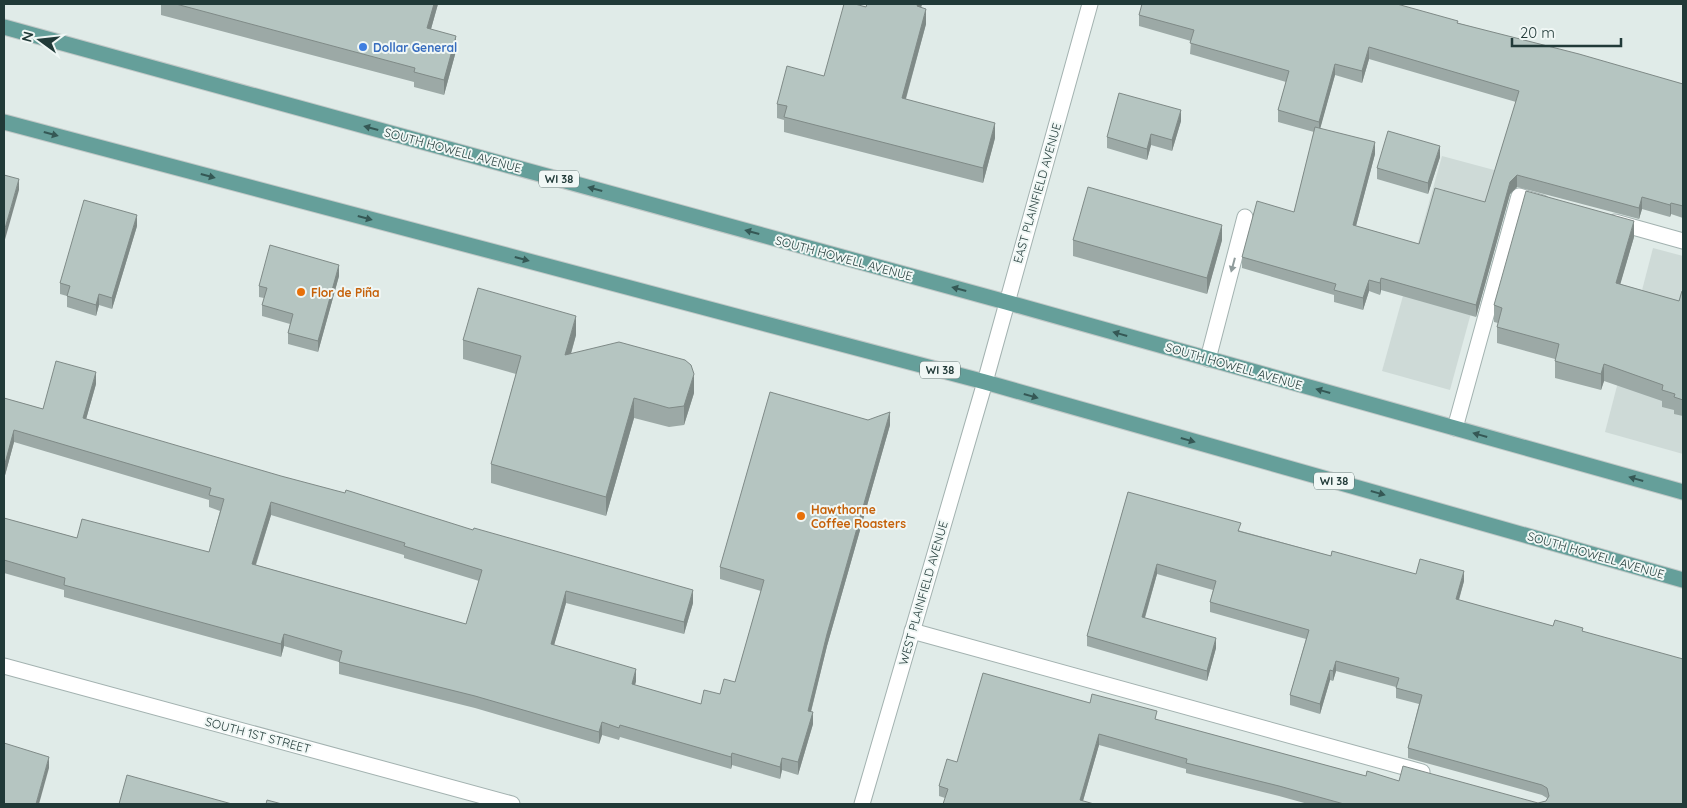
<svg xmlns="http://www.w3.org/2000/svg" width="1687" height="808" font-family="Quicksand,sans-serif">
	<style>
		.built { fill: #cedad7 }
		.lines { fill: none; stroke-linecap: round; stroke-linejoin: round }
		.service-casing { stroke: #a3b2b0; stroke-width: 17 }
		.minor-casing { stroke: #a3b2b0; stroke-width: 17 }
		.primary-casing { stroke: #c1c8c7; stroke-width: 17 }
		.service { stroke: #fff; stroke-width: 15 }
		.minor { stroke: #fff; stroke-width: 15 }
		.primary { stroke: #659f9a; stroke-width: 15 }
		.wall { fill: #9ca9a6; fill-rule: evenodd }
		.shaded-wall { fill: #7f8a87 }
		.building { fill: #b5c5c1; stroke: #7f8a87; fill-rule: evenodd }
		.oneway { fill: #355855 }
		.oneway2 { fill: #909c9c }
		.shop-dot { fill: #3f7fe0; stroke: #f0f7f5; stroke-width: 2 }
		.food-dot { fill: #e8710a; stroke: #f0f7f5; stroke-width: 2 }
		.labels { text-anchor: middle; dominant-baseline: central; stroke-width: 4; stroke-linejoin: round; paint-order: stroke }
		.shield { fill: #f0f7f5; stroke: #5f7371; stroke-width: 1 }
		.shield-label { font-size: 11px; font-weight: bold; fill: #213a38 }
		.shop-label { font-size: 12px; font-weight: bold; fill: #366cbe; stroke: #f0f7f5; text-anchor: start }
		.street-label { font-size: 12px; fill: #213a38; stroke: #f0f7f5 }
		.food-label { font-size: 12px; font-weight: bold; fill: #c56008; stroke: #f0f7f5; text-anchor: start }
	</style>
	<rect width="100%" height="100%" fill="#e0ebe8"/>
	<g class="built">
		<path d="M1442 156 1509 174 1450 390 1382 371Z"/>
		<path d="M1653 248 1683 256V454L1605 432Z"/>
	</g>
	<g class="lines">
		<defs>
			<g id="service">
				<path d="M1615 222 1683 241"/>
				<path d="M1208 359 1245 217"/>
				<path d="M1455 428 1519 196 1542 203"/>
				<path d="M912 631 1422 772"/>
			</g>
			<g id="minor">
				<path d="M4 666 512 804"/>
				<path d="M862 804 985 382 1090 4"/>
			</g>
			<g id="primary">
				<path d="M4 27 1006 302 1683 492"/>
				<path d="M4 122 985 382 1683 580"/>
			</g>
		</defs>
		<use href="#service" class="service-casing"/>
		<use href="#minor" class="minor-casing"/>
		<use href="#primary" class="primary-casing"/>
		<use href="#service" class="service"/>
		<use href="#minor" class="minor"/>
		<use href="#primary" class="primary"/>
	</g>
	<g class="wall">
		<path d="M161 4H438L431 29 456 51 444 95 414 87V82L161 15Z"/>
		<path d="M867 4H922L921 8 926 24 906 99 995 138 983 183 784 132V120L777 118V104L824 76 866 7Z"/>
		<path d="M1139 15 1458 23 1683 84V218L1671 214 1670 217 1642 209 1639 219 1517 187 1510 194 1476 317 1381 290 1380 295 1369 291 1363 310 1334 302V295L1242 268V257L1294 212 1314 132 1278 122V110L1286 82 1190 54 1191 41 1139 26ZM1369 59 1516 102 1485 202 1419 244 1356 226 1375 154 1320 128 1335 75 1362 83Z"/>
		<path d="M1181 121 1172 151 1151 145 1147 160 1107 148V137Z"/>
		<path d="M1440 157 1428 194 1377 179V168Z"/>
		<path d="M137 226 112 309 99 305 96 316 67 307V296L60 294V283Z"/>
		<path d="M1634 237 1620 284 1679 301 1683 291V416L1674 414V410L1662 407V401L1604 381 1601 390 1555 378V359L1497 343V327L1498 323 1494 322V305Z"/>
		<path d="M1073 240H1222L1207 294 1073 256Z"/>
		<path d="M339 276 318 352 288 344V333L290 324 262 316V305L264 298 259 297V286Z"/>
		<path d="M576 335 571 354 694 393 684 425 669 427 634 418 606 516 491 483V464L516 374 463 359V340Z"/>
		<path d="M96 384 86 419 693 603 684 634 566 603 554 645 636 681 635 685 701 704 720 694 735 682 761 591 720 579V567L868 420 890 425 827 646 811 712 813 724 798 775 782 770 780 779 732 765 731 769 620 737 619 740 602 735 599 744 475 708 339 674V662L284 646 281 657 64 597V590L4 573V518L77 538 209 552 220 511 209 507V500L14 442 4 479V398L43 409ZM271 515 404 555V558L479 581 466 624 256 565Z"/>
		<path d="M1128 492 1241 531 1331 556 1416 574 1464 581 1459 600 1553 626 1583 631 1683 804H1308L1279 796 1186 773V769L1099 745 1083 801 945 798 939 796V786L957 762 1090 703 1157 720 1366 776 1538 803 1546 801 1547 798 1542 795 1408 758V748L1419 704 1396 698V687L1336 671 1333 681 1330 680 1320 714 1290 705V695L1306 639 1210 612V602L1213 590 1157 574 1145 618 1216 648 1207 681 1087 646V636Z"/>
	</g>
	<g class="shaded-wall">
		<path d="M434 4H438L427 43V28Z"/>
		<path d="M918 4H922L917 21V6Z"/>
		<path d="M926 9V24L902 112V98Z"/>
		<path d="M456 36V51L444 95V80Z"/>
		<path d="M1369 47V59L1362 83V71Z"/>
		<path d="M1335 64V75L1319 133V122Z"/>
		<path d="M1181 110V121L1172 151V140Z"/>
		<path d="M995 123V138L983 183V168Z"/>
		<path d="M1151 134V145L1147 160V149Z"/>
		<path d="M1375 142V154L1353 237V225Z"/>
		<path d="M1440 146V157L1428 194V183Z"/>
		<path d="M1517 175V187L1510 194 1476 317V305L1510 182Z"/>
		<path d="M19 179V190L4 243V232Z"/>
		<path d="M1642 197V209L1639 219V208Z"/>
		<path d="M1671 203V214L1670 217V205Z"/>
		<path d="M137 215V226L112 309V298Z"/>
		<path d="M1634 221V237L1616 299V283Z"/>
		<path d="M1222 225V240L1207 294V278Z"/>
		<path d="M339 265V276L318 352V341Z"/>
		<path d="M1381 278V290L1380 295V283Z"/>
		<path d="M1369 280V291L1363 310V298Z"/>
		<path d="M99 294V305L96 316V305Z"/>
		<path d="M576 316V335L565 374V355Z"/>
		<path d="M1604 364V381L1601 390V374Z"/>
		<path d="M96 372V384L83 430V418Z"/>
		<path d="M694 374V393L684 425V406Z"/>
		<path d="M634 398V418L606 516V497Z"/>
		<path d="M890 412V425L827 646 808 723V711L827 634Z"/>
		<path d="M14 430V442L4 479V467Z"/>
		<path d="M271 502V515L252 576V564Z"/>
		<path d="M1157 564V574L1142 627V617Z"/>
		<path d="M1464 571V581L1456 609V599Z"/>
		<path d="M693 590V603L684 634V622Z"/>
		<path d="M566 591V603L551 656V644Z"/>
		<path d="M284 634V646L281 657V644Z"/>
		<path d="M1216 638V648L1207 681V671Z"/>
		<path d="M1336 661V671L1333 681V671Z"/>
		<path d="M636 669V681L632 696V684Z"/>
		<path d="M1330 670V680L1320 714V704Z"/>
		<path d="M813 712V724L798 775V762Z"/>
		<path d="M602 722V735L599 744V732Z"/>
		<path d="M1099 734V745L1082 804 1080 800Z"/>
		<path d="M732 753V765L731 769V757Z"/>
		<path d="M49 757V768L39 804H36Z"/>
		<path d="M782 758V770L780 779V767Z"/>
	</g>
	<g class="building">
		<path d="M176 4H434L427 28 456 36 444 80 414 72 415 68Z"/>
		<path d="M844 4H855L866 7 867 4H918L917 6 926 9 902 98 995 123 983 168 784 117 787 106 777 104 787 66 824 76Z"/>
		<path d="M1142 4H1397L1458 21 1457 23 1579 54 1683 84V206L1671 203 1670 205 1642 197 1639 208 1517 175 1510 182 1476 305 1381 278 1380 283 1369 280 1363 298 1334 290 1336 284 1242 257 1257 201 1294 212 1315 127 1375 142 1353 225 1419 244 1435 188 1485 202 1519 91 1369 47 1362 71 1335 64 1319 122 1278 110 1289 71 1190 43 1194 30 1139 15Z"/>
		<path d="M1119 93 1181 110 1172 140 1151 134 1147 149 1107 137Z"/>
		<path d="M1388 131 1440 146 1428 183 1377 168Z"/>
		<path d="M4 175 19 179 4 232Z"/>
		<path d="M1088 187 1222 225 1207 278 1073 240Z"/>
		<path d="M1526 191 1634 221 1616 283 1679 301 1682 291H1683V400L1674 397 1675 394 1662 390 1663 385 1604 364 1601 374 1555 361 1559 344 1497 327 1502 308 1494 305Z"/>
		<path d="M84 200 137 215 112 298 99 294 96 305 67 296 70 286 60 283Z"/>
		<path d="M270 245 339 265 318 341 288 333 293 314 262 305 267 288 259 286Z"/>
		<path d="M478 288 576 316 565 355 619 342 685 360 691 365 694 374 684 406 669 408 634 398 606 497 491 464 521 356 463 340Z"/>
		<path d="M56 361 96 372 83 418 281 476 345 493 346 490 473 530 474 528 693 590 684 622 566 591 551 644 636 669 632 684 701 704 704 690 720 694 724 679 735 682 764 580 720 567 770 392 868 420 890 412 827 634 808 711 813 712 798 762 782 758 780 767 732 753 731 757 620 725 619 728 602 722 599 732 475 696 339 662 342 651 284 634 281 644 64 585 65 578 4 560V518L77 538 82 519 209 552 224 499 209 495 211 488 14 430 4 467V398L43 409ZM271 502 405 543 404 546 482 570 466 624 252 564Z"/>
		<path d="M1128 492 1241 523 1238 531 1331 556 1332 551 1416 574 1420 559 1464 571 1456 599 1553 626 1555 620 1583 628 1582 631 1683 659V804H1344L1279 786 1186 763 1187 759 1099 734 1080 800 1094 804H943L948 789 939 786 947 759 957 762 983 673 1090 703 1092 694 1157 711 1155 719 1366 776 1367 771 1399 781 1403 766 1538 803 1546 801 1549 796 1547 788 1542 785 1408 748 1422 695 1396 688 1399 678 1336 661 1333 671 1330 670 1320 704 1290 695 1309 630 1210 602 1216 581 1157 564 1142 617 1216 638 1207 671 1087 636Z"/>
		<path d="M4 743 49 757 36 804H4Z"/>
		<path d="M127 775 232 804H119Z"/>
		<path d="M267 800 282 804H266Z"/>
	</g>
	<defs><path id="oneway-solid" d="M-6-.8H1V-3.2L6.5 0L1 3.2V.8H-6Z" transform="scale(1.25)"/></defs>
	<g class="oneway">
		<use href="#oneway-solid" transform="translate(371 128) rotate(-165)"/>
		<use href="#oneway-solid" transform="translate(51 134) rotate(15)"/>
		<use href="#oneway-solid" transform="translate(208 176) rotate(15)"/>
		<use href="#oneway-solid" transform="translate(595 189) rotate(-165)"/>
		<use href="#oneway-solid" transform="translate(365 218) rotate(15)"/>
		<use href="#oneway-solid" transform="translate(752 232) rotate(-165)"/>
		<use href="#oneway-solid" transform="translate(522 259) rotate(15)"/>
		<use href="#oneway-solid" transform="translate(959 289) rotate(-165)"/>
		<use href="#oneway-solid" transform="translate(1120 334) rotate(-164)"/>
		<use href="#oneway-solid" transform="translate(1323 391) rotate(-164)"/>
		<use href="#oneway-solid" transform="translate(1031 396) rotate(16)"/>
		<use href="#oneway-solid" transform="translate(1480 435) rotate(-164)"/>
		<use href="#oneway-solid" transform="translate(1188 440) rotate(16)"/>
		<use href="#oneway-solid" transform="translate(1636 479) rotate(-164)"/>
		<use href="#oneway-solid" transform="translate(1378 493) rotate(16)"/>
	</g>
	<use class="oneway2" href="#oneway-solid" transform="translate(1233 265) rotate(105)"/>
	<circle class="shop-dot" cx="363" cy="47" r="5"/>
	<g class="food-dot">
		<circle cx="301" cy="292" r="5"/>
		<circle cx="801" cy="516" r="5"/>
	</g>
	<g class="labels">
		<g class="shield">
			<rect x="539" y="170.5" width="40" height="17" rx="4"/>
			<rect x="920" y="361.5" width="40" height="17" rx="4"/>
			<rect x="1314" y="472.5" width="40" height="17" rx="4"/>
		</g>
		<g class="shield-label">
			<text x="559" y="179">WI 38</text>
			<text x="940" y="370">WI 38</text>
			<text x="1334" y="481">WI 38</text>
		</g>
		<g class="shop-label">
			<text x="373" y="47">Dollar General</text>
		</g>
		<g class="street-label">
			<text transform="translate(453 150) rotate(15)">SOUTH HOWELL AVENUE</text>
			<text transform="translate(1037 193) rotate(-74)">EAST PLAINFIELD AVENUE</text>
			<text transform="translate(844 258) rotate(15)">SOUTH HOWELL AVENUE</text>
			<text transform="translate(1234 366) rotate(16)">SOUTH HOWELL AVENUE</text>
			<text transform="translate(1596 555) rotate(16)">SOUTH HOWELL AVENUE</text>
			<text transform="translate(923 593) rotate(-74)">WEST PLAINFIELD AVENUE</text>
			<text transform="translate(258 735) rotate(15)">SOUTH 1ST STREET</text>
		</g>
		<g class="food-label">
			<text x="311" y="292">Flor de Piña</text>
			<text x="811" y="509">Hawthorne<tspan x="811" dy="14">Coffee Roasters</tspan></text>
		</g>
	</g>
	<rect width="1687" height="808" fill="none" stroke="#213a38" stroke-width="10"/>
	<g transform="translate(40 40) rotate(285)" stroke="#f0f7f5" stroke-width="4" paint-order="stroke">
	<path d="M0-4L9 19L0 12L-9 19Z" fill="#213a38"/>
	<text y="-8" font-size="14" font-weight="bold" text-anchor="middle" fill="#213a38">N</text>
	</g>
	<path d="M1512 38v8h109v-8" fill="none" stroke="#213a38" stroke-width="2.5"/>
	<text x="1520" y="38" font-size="15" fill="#213a38" stroke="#f0f7f5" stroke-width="4" paint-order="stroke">20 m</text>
</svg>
